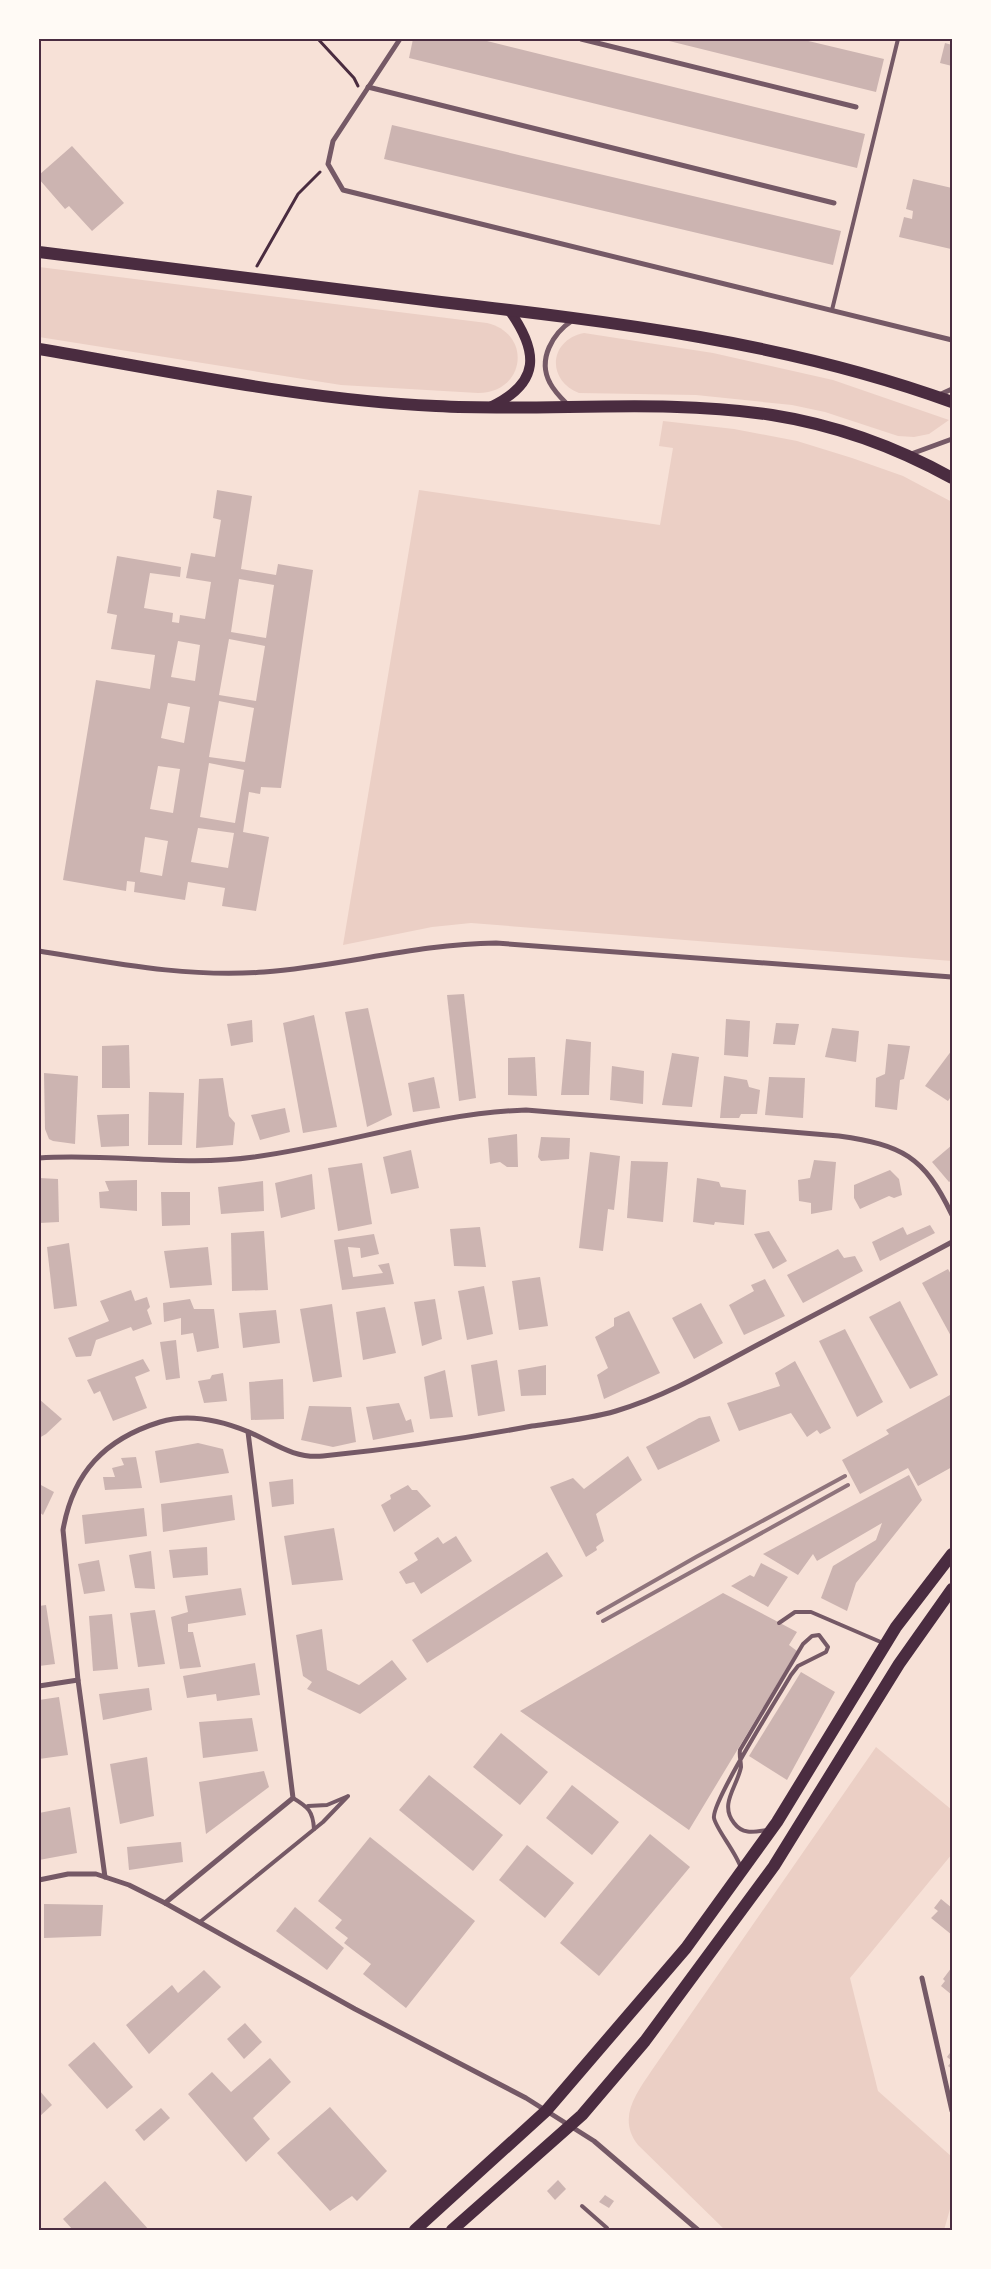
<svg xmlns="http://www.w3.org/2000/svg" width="991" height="2269" font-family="'Public Sans',sans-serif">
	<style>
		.green { fill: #ebcfc5 }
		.building { fill: #ccb4b1; fill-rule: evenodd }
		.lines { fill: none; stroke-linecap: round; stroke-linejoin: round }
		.path { stroke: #4a2c40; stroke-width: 3 }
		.service { stroke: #755966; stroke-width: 4 }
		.minor { stroke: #755966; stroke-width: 5 }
		.secondary { stroke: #4a2c40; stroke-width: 10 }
		.primary { stroke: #4a2c40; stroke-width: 12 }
		.rail { stroke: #8f747c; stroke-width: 4 }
		.neatline { fill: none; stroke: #4a2c40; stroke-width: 2 }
	</style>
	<rect width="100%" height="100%" fill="#f7e1d7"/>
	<g class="green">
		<path d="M39 267 487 323C533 334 525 393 478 393L341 385 39 337Z"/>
		<path d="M584 333 713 353 833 380 949 420 929 434 914 437 898 436 825 412 792 405 696 395 579 393C546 380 549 340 584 333Z"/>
		<path d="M663 421 734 429 797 441 852 458 903 476 952 502V961L471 923 432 927 343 945 419 490 660 525 673 448 659 446Z"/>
		<path d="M876 1747 952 1810V1854L850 1978 878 2091 952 2157V2202L944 2230H725L638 2145C617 2118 636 2094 652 2070Z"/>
	</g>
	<g class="building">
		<path d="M413 39H479L865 134 857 168 409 58Z"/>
		<path d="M661 39H800L884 59 876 92Z"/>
		<path d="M945 43 952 45V66L940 63Z"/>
		<path d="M392 125 841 231 833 265 384 159Z"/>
		<path d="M72 146 124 203 92 231 69 206 65 209 39 179V175Z"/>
		<path d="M913 179 952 188 951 249 899 237 904 217 912 219 913 211 906 209Z"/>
		<path d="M217 490 252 496 241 569 276 575 278 564 313 570 281 788 261 787 260 794 249 792 243 832 269 837 256 911 222 906 225 888 188 882 185 900 134 892 135 882 127 881 126 891 63 880 96 680 150 689 155 655 111 649 117 615 107 613 117 556 181 567 180 577 150 573 144 608 173 613 172 622 179 623 180 615 205 619 211 582 186 578 191 553 215 557 221 520 213 518ZM239 579 274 585 266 638 231 632ZM229 639 265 646 256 701 219 695ZM178 641 200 645 195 681 171 677ZM219 701 254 708 245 762 209 757ZM168 703 190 707 184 743 161 738ZM209 763 244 770 235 823 200 817ZM158 766 180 769 173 813 150 809ZM198 828 234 833 228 868 191 862ZM145 837 168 841 162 876 140 872Z"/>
		<path d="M464 994 476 1098 459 1101 447 995Z"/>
		<path d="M368 1008 392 1115 367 1127 345 1012Z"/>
		<path d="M314 1015 337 1127 303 1133 283 1023Z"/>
		<path d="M726 1019 750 1021 748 1057 724 1055Z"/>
		<path d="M252 1020 253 1042 231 1046 227 1024Z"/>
		<path d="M776 1023 799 1024 795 1045 773 1044Z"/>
		<path d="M832 1028 859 1031 856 1062 825 1057Z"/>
		<path d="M566 1039 591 1042 589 1095H561Z"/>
		<path d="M888 1044 910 1046 904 1079 900 1080 897 1110 875 1107 876 1078 885 1074Z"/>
		<path d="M129 1045 130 1088H102V1046Z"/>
		<path d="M952 1050V1095L948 1101 925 1086Z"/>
		<path d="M672 1053 699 1057 692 1107 662 1105Z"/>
		<path d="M535 1057 537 1096 508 1095V1058Z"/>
		<path d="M612 1066 644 1071 643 1104 610 1100Z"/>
		<path d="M44 1073 78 1076 75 1144 53 1141 49 1139 45 1129Z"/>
		<path d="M724 1076 747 1080 749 1087 760 1090 757 1114H741L739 1118H720Z"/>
		<path d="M434 1077 440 1108 413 1112 408 1083Z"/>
		<path d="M769 1077 805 1078 803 1118 765 1115Z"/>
		<path d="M223 1078 229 1116 235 1123 233 1145 196 1148 199 1079Z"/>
		<path d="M149 1092 184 1093 182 1145H148Z"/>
		<path d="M285 1108 290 1132 260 1140 251 1115Z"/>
		<path d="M129 1114V1146L101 1147 97 1115Z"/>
		<path d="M517 1134 518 1167H507L500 1162 490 1164 488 1138Z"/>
		<path d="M541 1137 570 1138 569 1159 541 1161 538 1157Z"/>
		<path d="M952 1145V1180L949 1182 932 1162Z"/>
		<path d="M411 1150 419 1188 391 1194 383 1157Z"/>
		<path d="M590 1152 620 1156 614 1210 608 1209 603 1251 579 1248Z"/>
		<path d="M814 1160 836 1162 832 1210 811 1214V1203L799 1201 798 1180 810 1178Z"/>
		<path d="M631 1161 668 1162 663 1222 627 1218Z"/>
		<path d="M362 1163 372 1224 338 1231 328 1168Z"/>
		<path d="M890 1170 899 1179 902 1195 894 1198 889 1196 860 1209 854 1198V1185Z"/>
		<path d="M312 1174 315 1209 281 1218 275 1183Z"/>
		<path d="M39 1178 58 1179 59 1222 39 1223Z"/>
		<path d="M697 1178 719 1182 721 1187 746 1190 744 1225 715 1222 714 1225 693 1222Z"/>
		<path d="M137 1180V1211L100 1208 99 1192 109 1191 105 1181Z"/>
		<path d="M263 1181 264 1211 221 1214 218 1187Z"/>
		<path d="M161 1192H190V1225L162 1226Z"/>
		<path d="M930 1225 935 1233 880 1261 872 1242 903 1227 907 1235Z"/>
		<path d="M480 1227 486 1267 454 1266 450 1229Z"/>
		<path d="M264 1231 268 1290 232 1291 231 1233Z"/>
		<path d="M769 1231 787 1261 773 1269 754 1234Z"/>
		<path d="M374 1234 379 1254 361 1258 360 1248 348 1247 353 1277 383 1273 378 1265 389 1263 394 1284 342 1290 334 1240Z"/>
		<path d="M69 1243 77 1306 54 1309 47 1247Z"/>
		<path d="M208 1247 212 1285 170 1288 164 1251Z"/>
		<path d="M838 1249 844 1258 855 1256 863 1271 803 1303 787 1275Z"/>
		<path d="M948 1269 952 1276V1338L922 1283Z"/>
		<path d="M540 1277 548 1326 519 1330 512 1281Z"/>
		<path d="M765 1279 785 1316 744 1335 729 1305 754 1291 751 1285Z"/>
		<path d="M484 1286 493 1334 467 1340 458 1291Z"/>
		<path d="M131 1290 135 1301 147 1297 150 1307 147 1310 152 1324 133 1331 131 1327 96 1340 91 1356 76 1357 68 1338 109 1321 100 1301Z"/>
		<path d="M190 1299 194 1309H214L219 1348 197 1352 193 1333 181 1335V1318L164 1322 163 1303Z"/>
		<path d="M435 1299 442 1339 422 1346 414 1302Z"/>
		<path d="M900 1301 938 1375 910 1389 869 1317Z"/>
		<path d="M701 1303 723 1343 694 1359 672 1318Z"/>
		<path d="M332 1304 342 1377 313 1382 300 1309Z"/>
		<path d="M385 1307 396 1353 363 1360 356 1312Z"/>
		<path d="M276 1310 280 1343 243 1348 239 1313Z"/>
		<path d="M629 1311 660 1373 604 1399 597 1375 608 1368 595 1337 614 1326V1318Z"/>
		<path d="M845 1329 883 1402 857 1417 819 1341Z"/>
		<path d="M176 1340 180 1378 166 1380 160 1342Z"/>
		<path d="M143 1359 150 1371 135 1377 147 1408 113 1421 100 1391 94 1394 87 1380Z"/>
		<path d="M497 1360 505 1411 478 1416 471 1365Z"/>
		<path d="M795 1361 831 1428 820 1434 817 1430 807 1437 791 1413 739 1431 727 1403 780 1386 775 1373Z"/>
		<path d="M546 1365V1395L521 1396 518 1370Z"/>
		<path d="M445 1370 453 1417 430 1419 424 1377Z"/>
		<path d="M223 1373 227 1401 204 1403 198 1381 210 1379 212 1375Z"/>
		<path d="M283 1379 284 1419 251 1420 249 1382Z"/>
		<path d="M950 1395 952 1399V1467L918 1486 908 1468 860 1494 842 1460 889 1434 886 1430Z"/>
		<path d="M39 1399 62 1419 46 1434 39 1438Z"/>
		<path d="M399 1403 406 1421 411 1419 414 1432 373 1440 366 1407Z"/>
		<path d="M309 1406 351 1407 356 1442 333 1447 301 1440Z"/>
		<path d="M710 1416 720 1441 658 1470 646 1447 699 1418Z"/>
		<path d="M198 1443 223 1449 229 1473 160 1483 155 1451Z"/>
		<path d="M628 1456 642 1480 596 1514 604 1541 596 1547 597 1550 586 1557 550 1487 573 1478 584 1489Z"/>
		<path d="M136 1457 142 1488 105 1490 103 1477H115L112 1468 124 1465 121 1458Z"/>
		<path d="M909 1475 922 1500 856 1583 847 1611 821 1598 833 1566 876 1540 882 1523 817 1561 813 1554 798 1575 763 1554Z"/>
		<path d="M293 1479 294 1504 272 1507 269 1482Z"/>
		<path d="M39 1484 54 1492 43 1515 39 1512Z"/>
		<path d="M408 1485 412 1490H417L431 1506 394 1532 381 1505 391 1499 390 1495Z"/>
		<path d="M232 1495 235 1520 163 1532 161 1504Z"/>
		<path d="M144 1508 147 1536 85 1544 82 1515Z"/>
		<path d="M334 1528 343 1580 292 1585 284 1536Z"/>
		<path d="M456 1536 472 1561 421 1594 414 1582 406 1584 399 1572 418 1560 414 1553 438 1537 443 1544Z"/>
		<path d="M207 1547 208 1575 173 1578 169 1550Z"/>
		<path d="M151 1551 155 1589 135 1588 129 1555Z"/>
		<path d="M547 1552 563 1576 427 1663 412 1640Z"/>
		<path d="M99 1560 105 1591 84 1594 78 1564Z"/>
		<path d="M761 1563 788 1577 768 1607 731 1586 750 1575 754 1577Z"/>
		<path d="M241 1588 246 1615 188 1624V1632H193L201 1667 180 1669 171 1617 188 1612 185 1596Z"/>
		<path d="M723 1593 797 1632 789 1645 797 1651 689 1830 520 1711Z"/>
		<path d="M46 1605 55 1664 39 1666V1606Z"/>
		<path d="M155 1610 165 1664 138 1667 130 1613Z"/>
		<path d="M112 1614 118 1669 93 1671 89 1616Z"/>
		<path d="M322 1629 327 1670 359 1685 392 1660 407 1679 360 1714 307 1689 312 1682 303 1676 296 1635Z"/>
		<path d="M255 1663 260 1695 217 1701 216 1694 187 1698 183 1676Z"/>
		<path d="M801 1672 835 1692 787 1780 749 1756Z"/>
		<path d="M149 1688 152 1710 103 1720 99 1694Z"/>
		<path d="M59 1697 68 1755 39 1759V1700Z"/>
		<path d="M252 1718 258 1751 203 1758 199 1722Z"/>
		<path d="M501 1733 548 1772 520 1805 473 1767Z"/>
		<path d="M147 1757 154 1816 120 1824 110 1764Z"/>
		<path d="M264 1771 269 1787 206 1834 199 1782Z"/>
		<path d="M429 1775 503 1835 473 1871 399 1810Z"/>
		<path d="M572 1785 619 1822 592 1855 546 1818Z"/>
		<path d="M70 1807 77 1853 39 1860V1813Z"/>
		<path d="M650 1834 690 1867 599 1976 560 1943Z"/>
		<path d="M370 1837 475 1921 406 2008 363 1974 371 1964 344 1943 348 1938 335 1928 342 1920 318 1901Z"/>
		<path d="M181 1842 183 1862 129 1870 127 1847Z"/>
		<path d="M527 1845 574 1883 545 1918 499 1880Z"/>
		<path d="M941 1899 952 1908V1935L931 1918 938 1911 934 1908Z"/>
		<path d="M44 1904 103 1905 101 1936 44 1938Z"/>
		<path d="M295 1907 344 1948 327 1970 276 1931Z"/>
		<path d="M952 1967V1995L941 1986 945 1981 943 1979Z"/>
		<path d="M204 1970 221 1987 149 2054 126 2025 172 1985 178 1993Z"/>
		<path d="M245 2023 262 2042 244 2059 227 2039Z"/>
		<path d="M94 2042 133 2087 107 2109 68 2065Z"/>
		<path d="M952 2050V2069L948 2066 952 2061 947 2057Z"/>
		<path d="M270 2058 291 2082 253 2118 270 2139 246 2162 188 2094 212 2072 231 2092Z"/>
		<path d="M39 2090 52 2105 39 2117Z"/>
		<path d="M330 2107 387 2171 357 2201 352 2196 330 2211 277 2153Z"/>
		<path d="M161 2108 170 2118 144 2141 135 2130Z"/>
		<path d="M558 2180 566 2189 555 2200 547 2191Z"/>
		<path d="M105 2181 149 2230H73L63 2219Z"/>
		<path d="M605 2195 614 2201 609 2208 599 2202Z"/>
	</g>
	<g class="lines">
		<g class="path">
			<path d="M318 39 354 78 358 86"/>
			<path d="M257 266 298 194 320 172"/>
		</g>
		<g class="service">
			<path d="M832 310 898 39"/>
			<path d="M779 1623 795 1612H811L883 1643"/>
			<path d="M293 1798C308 1807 313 1811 314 1829"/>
			<path d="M308 1806 327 1805 346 1797"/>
			<path d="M741 1868C736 1852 716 1829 714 1818 711 1802 779 1696 791 1675L798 1666 826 1652 828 1647 819 1635 812 1636 803 1644 740 1750C739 1756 741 1761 741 1767 737 1787 719 1804 734 1823 743 1835 754 1832 767 1830"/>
			<path d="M200 1922 323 1822 348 1796"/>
			<path d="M582 2206 607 2228"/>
		</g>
		<g class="minor">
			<path d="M400 39 333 141 328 164 343 190 952 340"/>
			<path d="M581 39 856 107"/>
			<path d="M368 87 834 203"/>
			<path d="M939 395 952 389"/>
			<path d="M567 404C561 398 554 391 550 383 537 359 553 333 573 320"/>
			<path d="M911 454 952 439"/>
			<path d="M39 951C114 963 188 978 264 972 343 966 416 944 496 943L952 977"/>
			<path d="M39 1158C110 1153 183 1167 254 1157 345 1145 434 1113 526 1110L839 1136C902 1145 924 1156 952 1215"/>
			<path d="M39 1686 78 1680"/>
			<path d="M105 1877 78 1680 63 1530C73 1472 105 1439 160 1422 189 1413 222 1421 249 1432 274 1443 294 1459 323 1456 393 1449 463 1439 532 1426 560 1422 589 1419 616 1411 667 1396 714 1368 761 1343 825 1309 889 1276 952 1242"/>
			<path d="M39 1880 68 1874H96L129 1885 165 1903 355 2009 526 2098 594 2141 698 2230"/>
			<path d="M165 1903 293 1798 248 1432"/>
			<path d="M922 1978 952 2111"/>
		</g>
		<path class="secondary" d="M490 407C541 383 539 352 509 310"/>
		<g class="primary">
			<path d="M39 252C173 269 307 286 441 302 614 322 787 342 952 402"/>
			<path d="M39 349C170 371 303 400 436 406 548 412 662 398 772 415 836 425 896 447 952 478"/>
			<path d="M415 2230 546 2111 686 1948 777 1822 896 1627 952 1554"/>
			<path d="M452 2230 582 2115 645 2041 774 1866 899 1664 952 1589"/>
		</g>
		<g class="rail">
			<path d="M598 1613 696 1557 845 1476"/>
			<path d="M603 1621 848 1485"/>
		</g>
	</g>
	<rect width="991" height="2269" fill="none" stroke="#fffaf5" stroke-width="80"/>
	<rect x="40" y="40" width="911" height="2189" class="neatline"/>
</svg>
